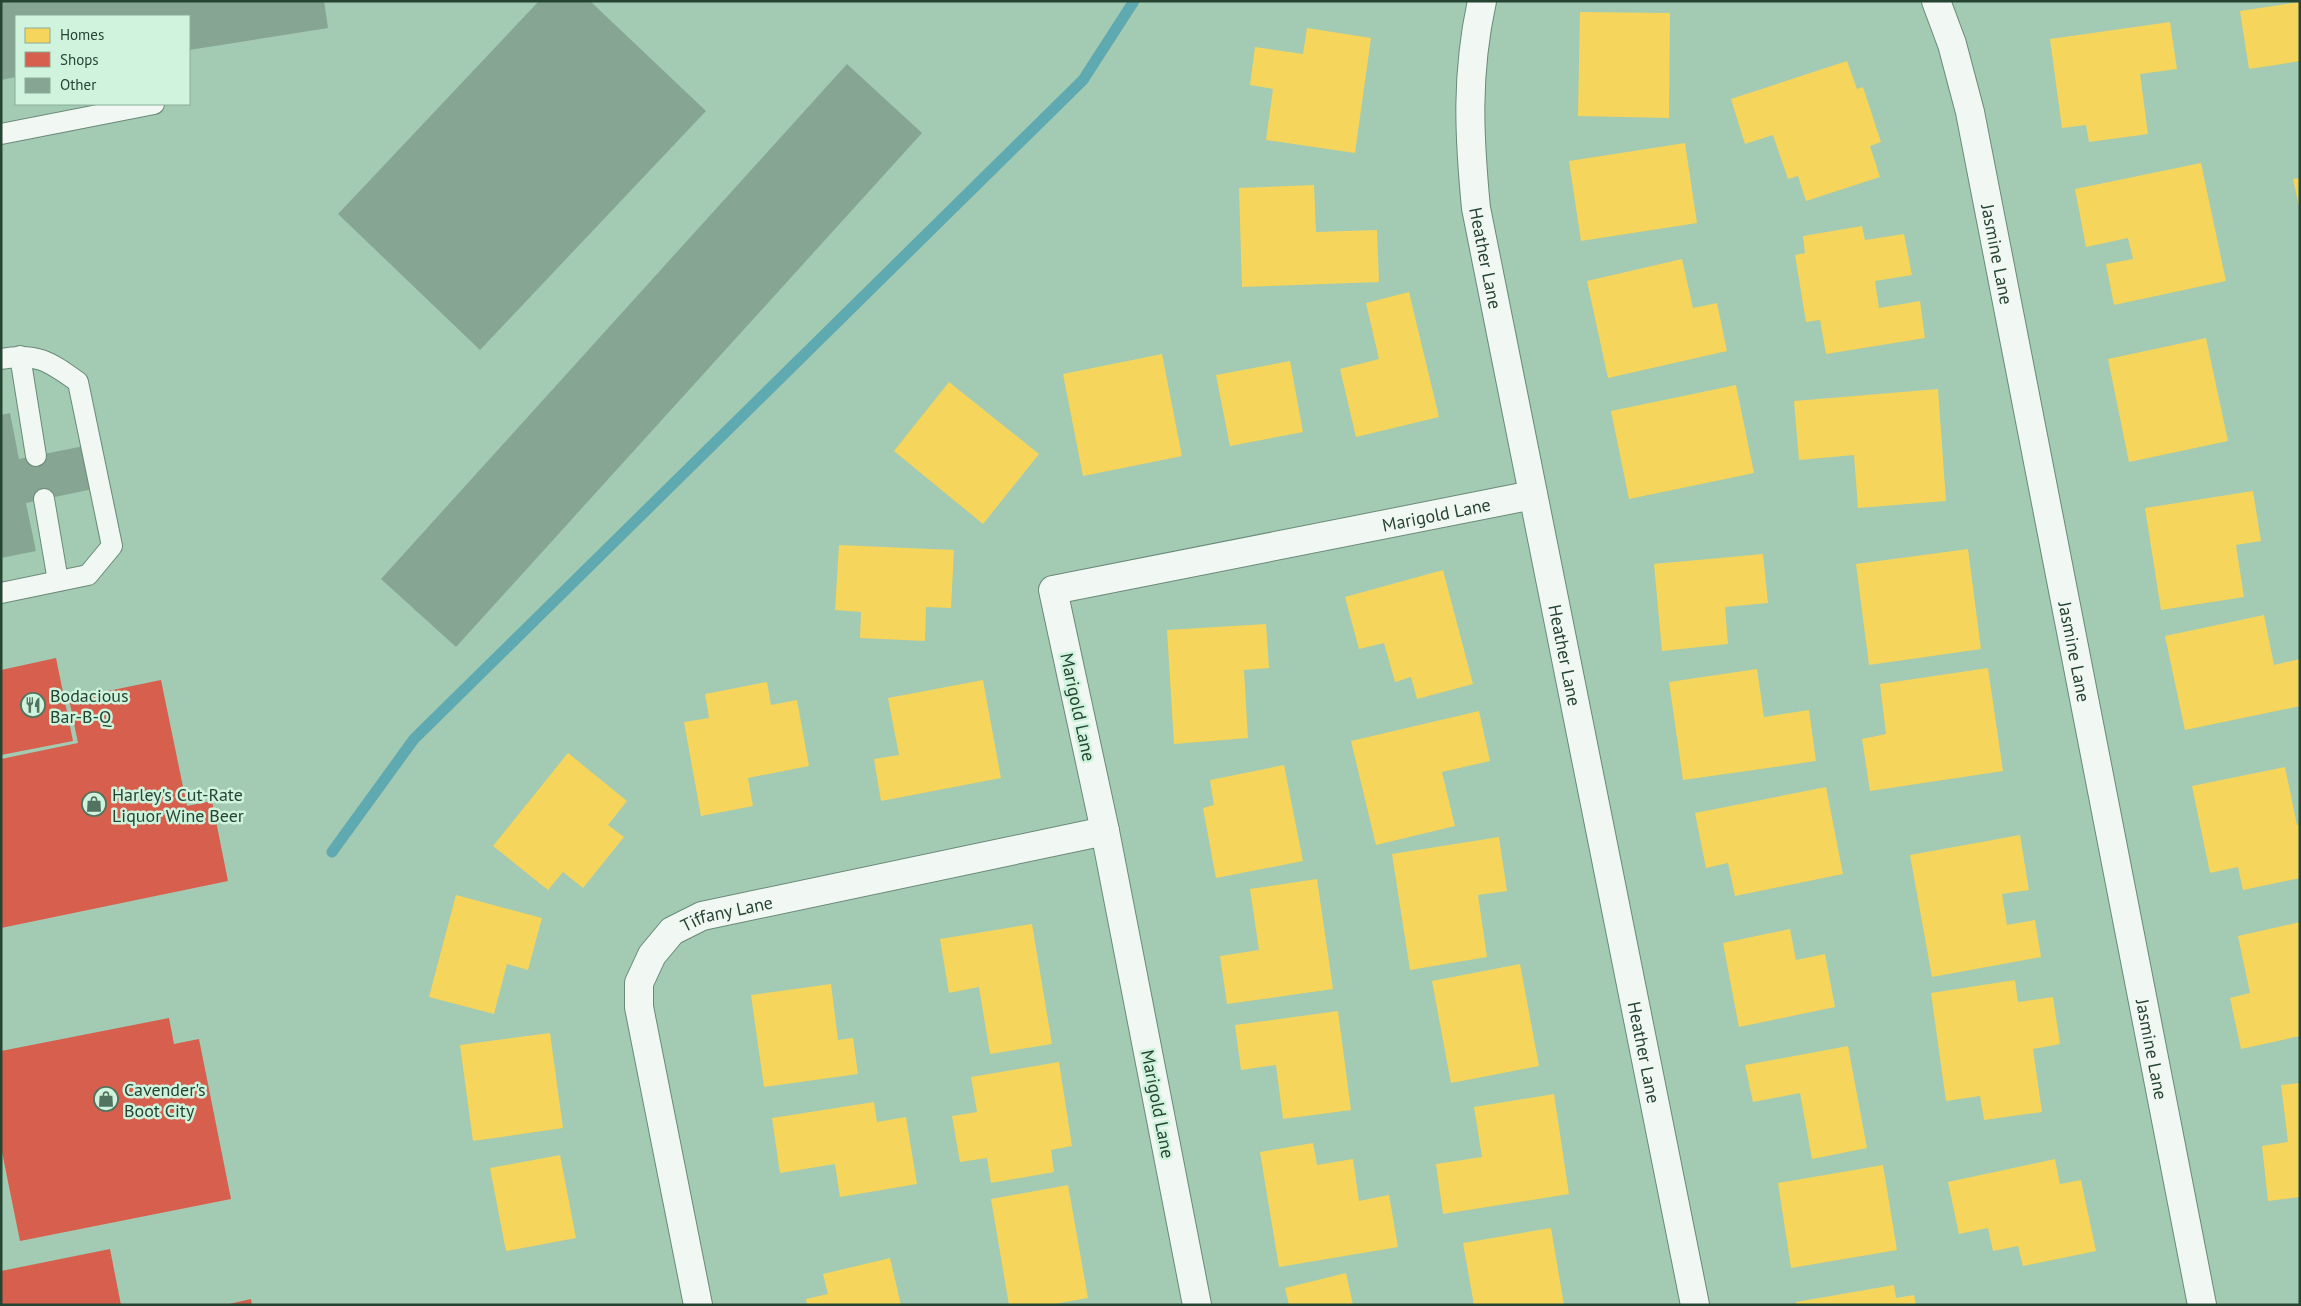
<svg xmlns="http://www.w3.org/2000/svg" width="2301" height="1306" font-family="'PT Sans',sans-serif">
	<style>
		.homes { fill: #f6d55c }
		.shops { fill: #d6604d }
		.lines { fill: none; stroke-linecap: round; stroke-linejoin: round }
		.stream { stroke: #5fa9b1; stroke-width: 11 }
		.building { fill: #86a693 }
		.lane-casing { stroke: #6a8a78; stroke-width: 22 }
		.street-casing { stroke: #6a8a78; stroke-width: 30 }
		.lane { stroke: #f1f7f3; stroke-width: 20 }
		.street { stroke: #f1f7f3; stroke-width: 28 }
		.labels { text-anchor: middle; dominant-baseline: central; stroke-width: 5; stroke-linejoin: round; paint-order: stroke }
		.street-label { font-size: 18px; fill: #264432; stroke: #cff3dc }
		.poi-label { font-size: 18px; fill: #264432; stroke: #cff3dc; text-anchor: start }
	</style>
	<rect width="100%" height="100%" fill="#a3cab2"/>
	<g class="homes">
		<path d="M2300 2V61L2249 69 2240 11Z"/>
		<path d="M1580 12 1670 13 1669 118 1578 116Z"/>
		<path d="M2170 22 2177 69 2140 74 2148 134 2089 142 2086 125 2062 128 2050 39Z"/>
		<path d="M1307 28 1371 38 1355 153 1266 140 1273 89 1250 85 1255 47 1303 54Z"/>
		<path d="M1847 61 1857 89 1863 87 1881 142 1870 146 1880 177 1806 201 1798 176 1788 179 1773 135 1745 144 1731 99Z"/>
		<path d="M1685 143 1697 223 1581 241 1569 161Z"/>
		<path d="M2201 163 2226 281 2114 305 2106 264 2133 259 2128 238 2086 247 2075 189Z"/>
		<path d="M2300 178V206H2299L2293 179Z"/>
		<path d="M1314 185 1316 232 1377 230 1379 282 1242 287 1239 188Z"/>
		<path d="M1862 226 1865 240 1904 234 1912 275 1875 281 1879 308 1920 301 1925 338 1826 354 1820 320 1806 322 1795 255 1805 253 1803 236Z"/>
		<path d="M1682 259 1693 308 1717 303 1727 351 1608 378 1587 281Z"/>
		<path d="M1409 292 1439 417 1356 437 1340 369 1379 359 1366 303Z"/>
		<path d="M2206 338 2228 441 2129 462 2108 359Z"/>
		<path d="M1162 354 1182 456 1083 476 1063 374Z"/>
		<path d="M1290 361 1303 432 1230 446 1216 375Z"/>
		<path d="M949 382 1039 454 983 524 894 451Z"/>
		<path d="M1736 385 1754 473 1629 499 1611 411Z"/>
		<path d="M1938 389 1946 501 1858 508 1854 455 1799 460 1794 401Z"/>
		<path d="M2253 491 2261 541 2236 545 2244 597 2161 610 2145 508Z"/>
		<path d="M839 545 954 550 951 608 926 607 925 641 860 638 861 612 835 610Z"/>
		<path d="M1968 549 1981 649 1869 665 1856 564Z"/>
		<path d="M1763 554 1768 603 1725 607 1728 644 1662 651 1654 564Z"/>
		<path d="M1443 570 1473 684 1417 699 1411 677 1395 682 1384 643 1359 649 1345 597Z"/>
		<path d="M2264 615 2274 665 2300 659V706L2185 730 2165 636Z"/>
		<path d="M1266 624 1269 668 1244 670 1248 738 1174 744 1167 630Z"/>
		<path d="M1988 668 2003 771 1870 791 1862 739 1886 734 1880 684Z"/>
		<path d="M1757 669 1764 717 1809 710 1816 761 1683 780 1669 682Z"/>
		<path d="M983 680 1001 778 881 801 874 759 899 755 888 698Z"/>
		<path d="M767 682 771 705 797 700 809 766 748 778 753 806 701 816 684 722 709 718 705 694Z"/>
		<path d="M1479 711 1490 761 1442 772 1455 826 1376 845 1351 741Z"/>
		<path d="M568 753 627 801 608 825 624 837 583 888 563 872 548 890 493 846Z"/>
		<path d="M1284 765 1303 861 1216 878 1203 808 1214 805 1210 780Z"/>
		<path d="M2285 767 2297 825 2300 824V878L2243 890 2238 867 2210 873 2192 786Z"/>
		<path d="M1826 787 1843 874 1735 896 1728 863 1706 868 1695 813Z"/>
		<path d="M2020 835 2029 890 2002 894 2007 925 2035 920 2041 957 1932 977 1910 855Z"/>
		<path d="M1499 837 1507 891 1478 895 1487 957 1410 970 1392 854Z"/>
		<path d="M1317 879 1333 989 1227 1004 1220 956 1259 950 1250 889Z"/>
		<path d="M456 895 542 918 528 970 507 964 494 1014 429 997Z"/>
		<path d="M2300 922V1036L2241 1049 2230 998 2250 993 2238 936Z"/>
		<path d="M1032 924 1052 1044 990 1054 979 987 949 993 940 939Z"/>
		<path d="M1790 929 1796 960 1825 954 1835 1007 1739 1027 1723 943Z"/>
		<path d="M1520 964 1539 1066 1451 1083 1432 981Z"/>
		<path d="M2015 980 2018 1002 2053 997 2060 1044 2033 1049 2042 1112 1984 1120 1980 1096 1946 1101 1931 993Z"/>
		<path d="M831 984 838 1040 853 1038 858 1074 764 1087 751 995Z"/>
		<path d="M1338 1011 1351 1110 1283 1119 1276 1065 1241 1070 1235 1025Z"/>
		<path d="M550 1033 563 1128 473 1141 460 1045Z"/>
		<path d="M1848 1046 1867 1148 1812 1159 1800 1093 1753 1102 1745 1065Z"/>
		<path d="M1059 1062 1072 1146 1051 1150 1054 1172 991 1183 987 1158 960 1162 952 1116 977 1112 971 1077Z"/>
		<path d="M2300 1083V1197L2268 1201 2262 1146 2288 1142 2281 1085Z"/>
		<path d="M1554 1094 1569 1194 1443 1214 1436 1164 1482 1157 1474 1107Z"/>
		<path d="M874 1102 877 1122 906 1117 917 1184 840 1197 835 1164 780 1173 772 1118Z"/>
		<path d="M1313 1143 1317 1165 1353 1159 1359 1201 1389 1195 1398 1247 1279 1267 1260 1152Z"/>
		<path d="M560 1155 576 1238 506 1251 490 1168Z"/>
		<path d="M2055 1159 2060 1184 2081 1180 2096 1251 2023 1266 2018 1246 1993 1251 1988 1228 1959 1234 1948 1182Z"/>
		<path d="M1883 1165 1897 1250 1791 1268 1778 1183Z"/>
		<path d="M1068 1185 1088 1298 1048 1305H1009L991 1199Z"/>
		<path d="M1551 1228 1564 1305H1474L1463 1243Z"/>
		<path d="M890 1258 901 1305H807L806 1299 828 1294 823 1274Z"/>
		<path d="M1346 1273 1353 1305H1289L1285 1288Z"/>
		<path d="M1894 1285 1896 1298 1914 1295 1916 1305H1796V1302Z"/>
	</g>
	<g class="shops">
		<path d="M56 658 73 741 1 755V670Z"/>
		<path d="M161 680 187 806 212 801 228 881 1 928V759L78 743 69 699Z"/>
		<path d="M169 1018 174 1044 199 1039 231 1199 20 1241 1 1147V1051Z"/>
		<path d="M110 1249 121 1305H1V1271Z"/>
		<path d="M251 1299 252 1305H229V1304Z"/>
	</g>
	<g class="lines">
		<path class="stream" d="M332 852 414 739 1083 80 1134 1"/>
	</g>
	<g class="building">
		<path d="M1 1H324L328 28 189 50V16H16V77L1 80Z"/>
		<path d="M539 1H590L706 111 480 350 338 214Z"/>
		<path d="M847 64 922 133 456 647 381 579Z"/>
		<path d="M10 413 19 459 84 446 93 489 26 503 36 551 1 558V415Z"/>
	</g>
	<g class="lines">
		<defs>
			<g id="lane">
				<path d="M1 134 154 104"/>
				<path d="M20 356 36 456"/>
				<path d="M1 359C37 352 50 362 78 382L112 546 88 575 1 593"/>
				<path d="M44 499 58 581"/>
			</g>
			<g id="street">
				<path id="s1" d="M1482 1C1466 74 1469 135 1476 208L1695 1305"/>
				<path id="s2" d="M1936 1 1952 44 1970 112 2202 1305"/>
				<path id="s3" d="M698 1305 639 1007V983L652 955 672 931 702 916 1105 831"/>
				<path id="s4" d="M1197 1305 1105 831 1053 590 1533 495"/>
			</g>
		</defs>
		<use href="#lane" class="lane-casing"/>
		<use href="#street" class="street-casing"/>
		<use href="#lane" class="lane"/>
		<use href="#street" class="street"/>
	</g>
	<defs>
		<symbol id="restaurant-ring" viewBox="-11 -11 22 22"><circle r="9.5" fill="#cff3dc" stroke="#52735f" stroke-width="1.5"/><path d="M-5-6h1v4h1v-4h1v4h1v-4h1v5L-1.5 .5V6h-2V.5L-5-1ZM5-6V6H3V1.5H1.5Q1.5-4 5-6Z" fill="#52735f"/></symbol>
		<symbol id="shop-ring" viewBox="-11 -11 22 22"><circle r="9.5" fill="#cff3dc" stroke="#52735f" stroke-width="1.5"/><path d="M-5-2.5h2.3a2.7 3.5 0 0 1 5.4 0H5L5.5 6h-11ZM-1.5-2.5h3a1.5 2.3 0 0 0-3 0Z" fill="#52735f"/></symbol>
	</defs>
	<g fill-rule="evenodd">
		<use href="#restaurant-ring" x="19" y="691" width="28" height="28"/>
		<use href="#shop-ring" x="80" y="790" width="28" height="28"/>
		<use href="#shop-ring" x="92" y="1085" width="28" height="28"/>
	</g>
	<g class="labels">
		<g class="street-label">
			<text stroke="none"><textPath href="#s2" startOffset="261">Jasmine Lane</textPath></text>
			<text stroke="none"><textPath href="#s1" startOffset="259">Heather Lane</textPath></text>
			<text stroke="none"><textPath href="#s4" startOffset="1120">Marigold Lane</textPath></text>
			<text stroke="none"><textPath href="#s2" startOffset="666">Jasmine Lane</textPath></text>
			<text stroke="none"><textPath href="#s1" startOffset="664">Heather Lane</textPath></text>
			<text transform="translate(1078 707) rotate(78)">Marigold Lane</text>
			<text stroke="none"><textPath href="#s3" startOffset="448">Tiffany Lane</textPath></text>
			<text stroke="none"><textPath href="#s2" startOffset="1071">Jasmine Lane</textPath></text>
			<text stroke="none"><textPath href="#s1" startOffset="1069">Heather Lane</textPath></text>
			<text transform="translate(1158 1104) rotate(79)">Marigold Lane</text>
		</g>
		<g class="poi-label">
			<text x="50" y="695">Bodacious<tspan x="50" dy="21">Bar-B-Q</tspan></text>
			<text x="112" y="794">Harley's Cut-Rate<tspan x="112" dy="21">Liquor Wine Beer</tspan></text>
			<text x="124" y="1089">Cavender's<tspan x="124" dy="21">Boot City</tspan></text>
		</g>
	</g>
	<rect width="2301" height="1306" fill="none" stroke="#264432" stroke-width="5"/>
	<rect x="15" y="15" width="175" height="90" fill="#cff3dc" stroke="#8bad98"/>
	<rect x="25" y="28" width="25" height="15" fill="#f6d55c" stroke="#8bad98"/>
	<text x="60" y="40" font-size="15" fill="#264432">Homes</text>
	<rect x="25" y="52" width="25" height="15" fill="#d6604d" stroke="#8bad98"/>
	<text x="60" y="65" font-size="15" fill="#264432">Shops</text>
	<rect x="25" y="78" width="25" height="15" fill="#86a693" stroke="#8bad98"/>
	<text x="60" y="90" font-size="15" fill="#264432">Other</text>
</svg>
